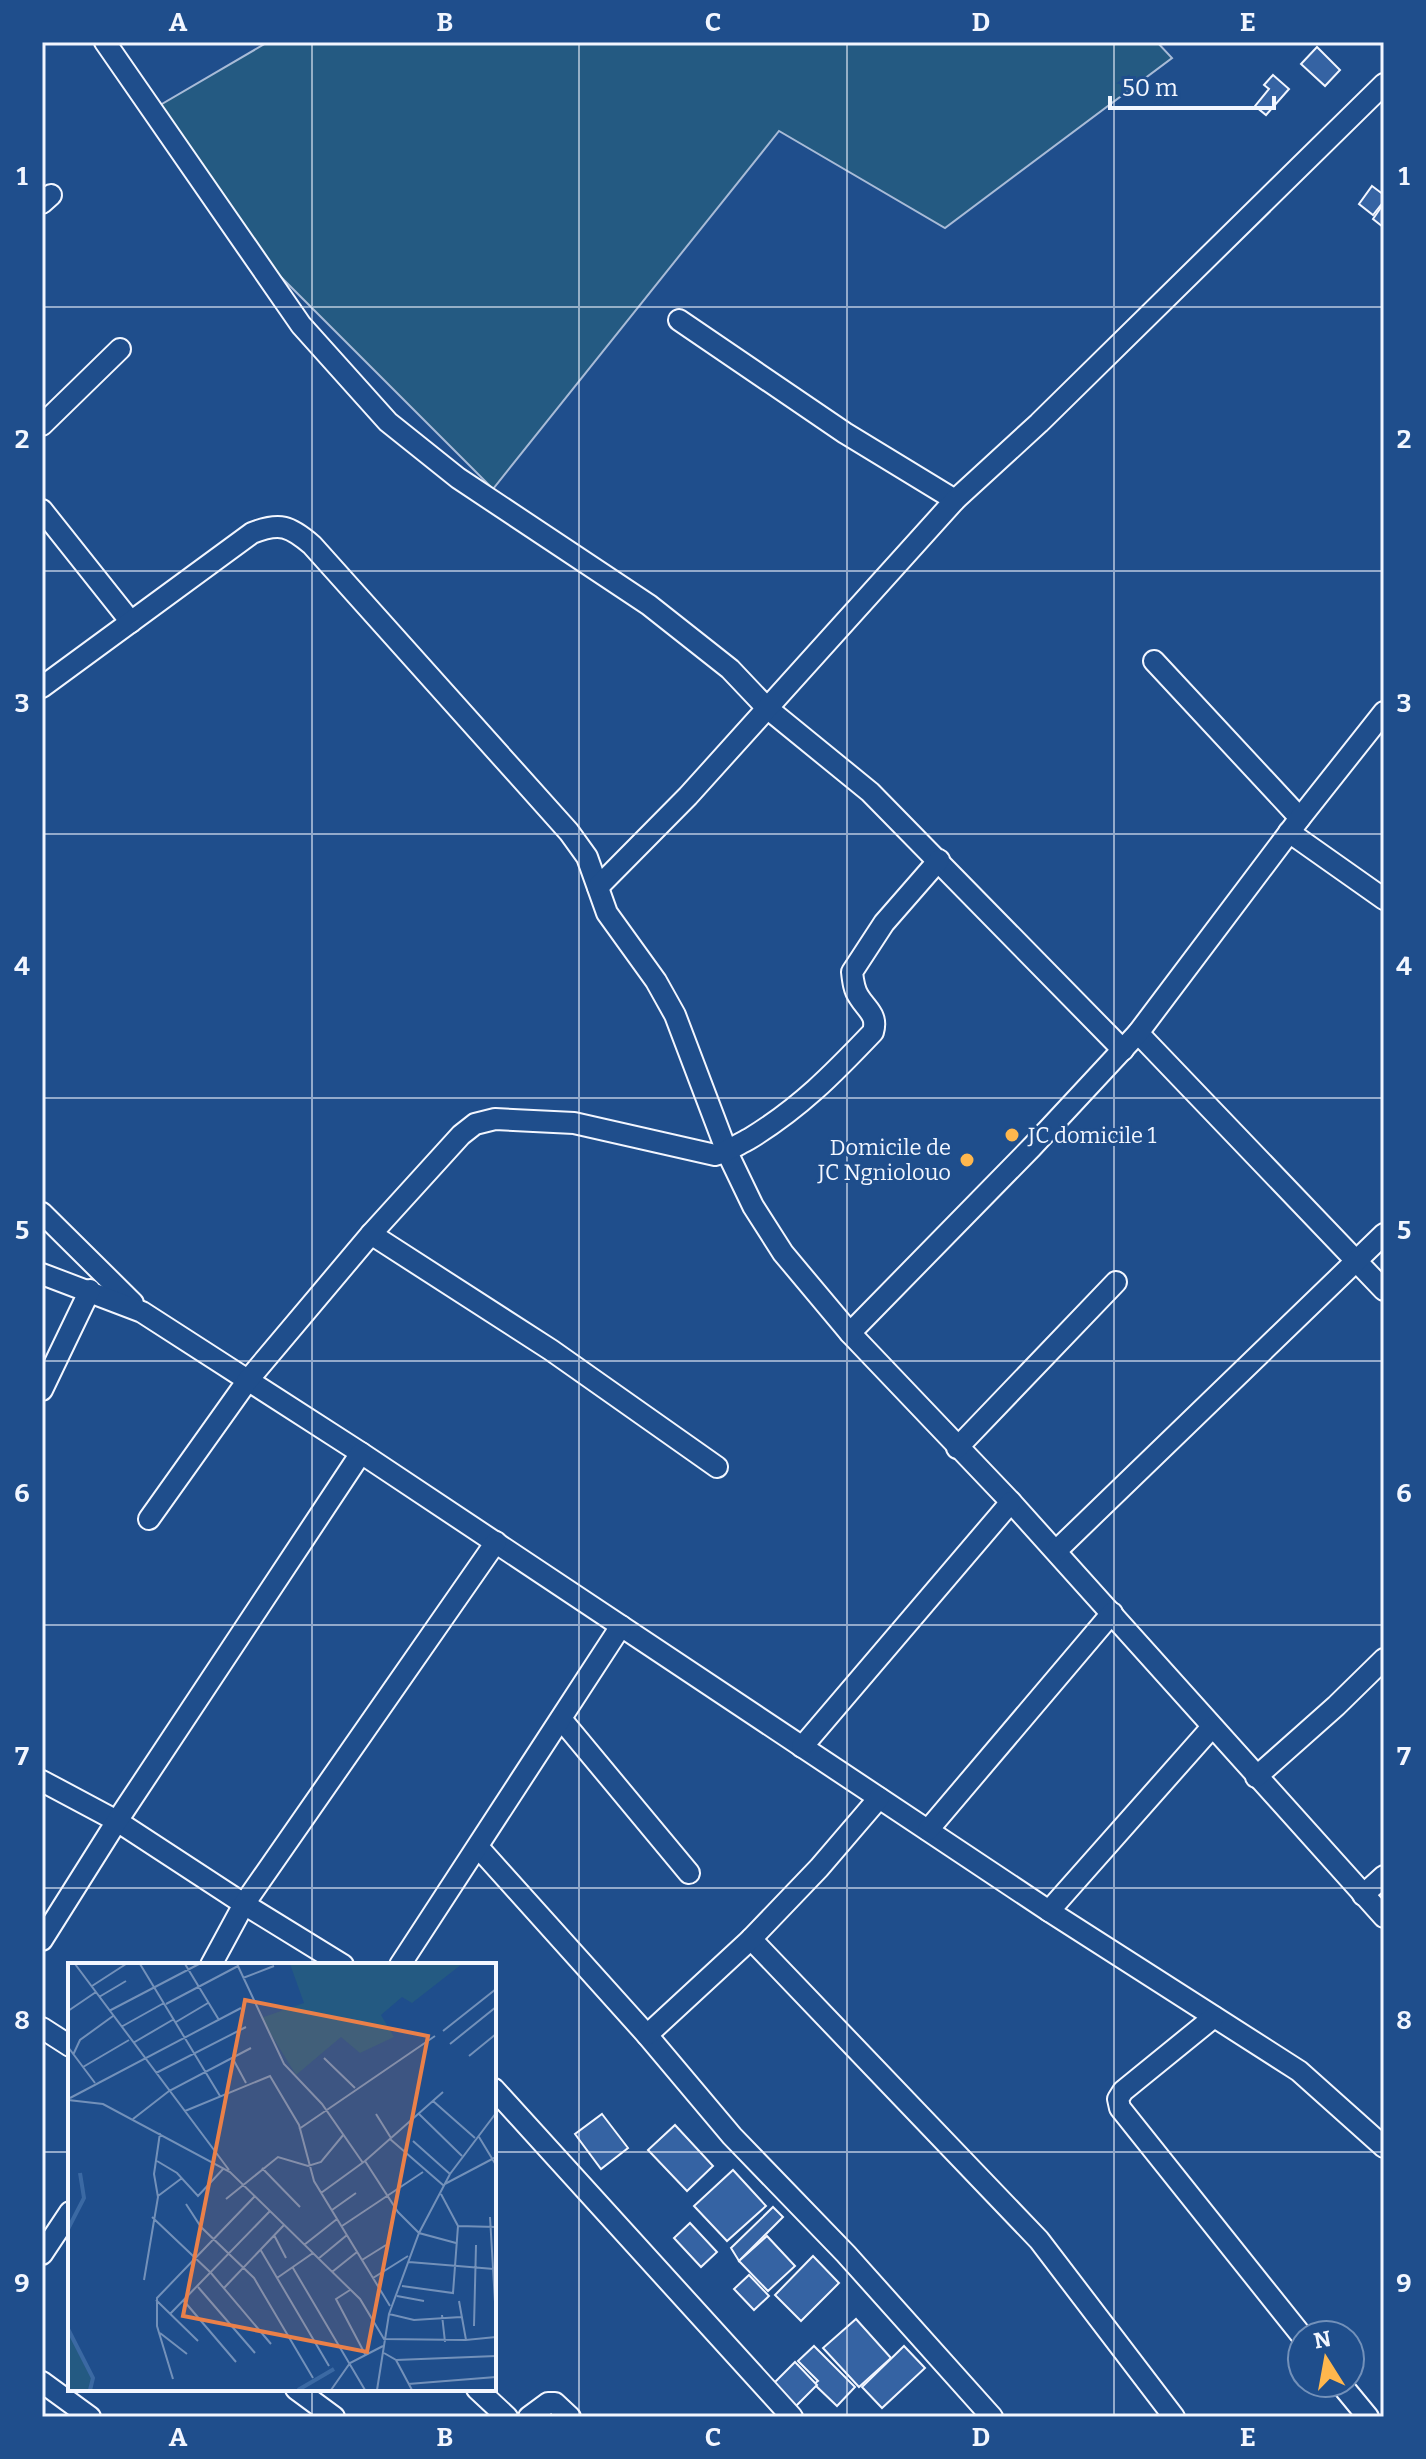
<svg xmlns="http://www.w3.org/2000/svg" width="1426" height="2459" font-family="Bitter,serif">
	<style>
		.green { fill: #245a82; stroke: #a8bbd7; stroke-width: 2 }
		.building { fill: #3563a3; stroke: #f2f6ff; stroke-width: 2 }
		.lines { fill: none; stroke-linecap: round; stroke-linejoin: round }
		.street-casing { stroke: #f2f6ff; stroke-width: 24 }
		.street { stroke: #1f4e8c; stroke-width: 20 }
		.grid { fill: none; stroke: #f2f6ff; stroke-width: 2; stroke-opacity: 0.55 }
		.poi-dot { fill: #ffb74d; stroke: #1f4e8c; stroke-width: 3 }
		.labels { text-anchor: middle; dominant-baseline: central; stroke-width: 6; stroke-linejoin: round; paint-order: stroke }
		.poi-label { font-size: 22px; fill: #f2f6ff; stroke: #1f4e8c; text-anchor: start }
		.inset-river { fill: none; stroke: #3b69a3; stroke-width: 4 }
		.inset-road { fill: none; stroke: #7391ba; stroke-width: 2 }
		.view { fill: #ea8049; fill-opacity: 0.15; stroke: #ea8049; stroke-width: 4 }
		.inset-edge { fill: none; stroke: #f2f6ff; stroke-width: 4 }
		.neatline { fill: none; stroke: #f2f6ff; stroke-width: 3 }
		.grid-label { font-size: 26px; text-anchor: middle; font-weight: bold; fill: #f2f6ff }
	</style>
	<rect width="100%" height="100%" fill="#1f4e8c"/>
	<path class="green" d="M268 42H1157L1172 58 945 228 779 131 493 489 279 275 150 111Z"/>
	<g class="building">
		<path d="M1317 47 1340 70 1325 86 1301 64Z"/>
		<path d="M1273 75 1289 89 1266 115 1255 106 1269 89 1264 85Z"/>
		<path d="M1372 186 1384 195V201L1373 215 1359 204Z"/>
		<path d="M1384 203V225L1383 227 1373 219Z"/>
		<path d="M602 2114 628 2148 601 2169 575 2134Z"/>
		<path d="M675 2125 713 2166 687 2191 648 2150Z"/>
		<path d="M733 2170 766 2206 727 2241 694 2206Z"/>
		<path d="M773 2207 783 2217 739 2261 731 2248Z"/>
		<path d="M690 2223 717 2252 701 2267 674 2238Z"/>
		<path d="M767 2236 795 2266 768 2291 739 2261Z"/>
		<path d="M813 2256 839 2283 801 2321 775 2295Z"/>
		<path d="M749 2275 769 2296 754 2310 734 2289Z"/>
		<path d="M856 2319 891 2358 859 2387 823 2348Z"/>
		<path d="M814 2346 855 2387 837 2406 814 2384 818 2381 798 2361Z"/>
		<path d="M904 2346 925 2368 882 2408 862 2387Z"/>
		<path d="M795 2362 817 2385 790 2412 768 2389Z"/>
	</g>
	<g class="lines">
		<defs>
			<g id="street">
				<path d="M105 42 301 325 388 422 458 478 649 605 730 669 767 708 870 792 1123 1050"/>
				<path d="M42 203 51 195"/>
				<path d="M679 320 845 433 955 500"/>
				<path d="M42 425 120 349"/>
				<path d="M42 510 131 622"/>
				<path d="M1154 661 1300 818"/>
				<path d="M42 687 252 533C280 522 290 526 312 545L569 832 587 857 607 913 656 981 675 1015 727 1152 753 1206 783 1253 850 1333 1011 1502 1384 1917"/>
				<path d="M1289 832 1384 899"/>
				<path d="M598 887 688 796 955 500 1039 423 1384 84"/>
				<path d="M1138 1033 1384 1290"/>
				<path d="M42 1213 133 1303"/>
				<path d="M371 1234 551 1350 717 1467"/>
				<path d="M42 1274 142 1312 361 1453 1049 1911 1299 2071 1384 2147"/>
				<path d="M850 1333 1032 1147 1138 1033 1300 818 1384 712"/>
				<path d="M42 1390 90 1290"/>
				<path d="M957 1448 1116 1282"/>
				<path d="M149 1519 248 1380 371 1234 461 1135 475 1124 495 1119 574 1123 715 1155C728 1152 737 1145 749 1139 800 1108 833 1074 873 1032 878 1015 867 1010 859 997 854 990 853 981 852 972L884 923 939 860"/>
				<path d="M1056 1551 1384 1234"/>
				<path d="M561 1719 689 1873"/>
				<path d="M802 1747 1011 1502"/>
				<path d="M1256 1777 1336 1706 1384 1659"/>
				<path d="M42 1781 117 1821 244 1904 343 1965"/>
				<path d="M928 1830 1112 1613"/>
				<path d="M478 1847 647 2035 732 2136 846 2254 992 2417"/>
				<path d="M1363 1895 1384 1876"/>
				<path d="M1049 1911 1212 1727"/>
				<path d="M751 1939 1039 2240 1174 2417"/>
				<path d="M42 1940 117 1821 361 1453"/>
				<path d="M211 1965 244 1904 496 1542"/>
				<path d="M400 1965 621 1626"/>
				<path d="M1214 2017 1123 2091 1118 2099 1120 2108 1302 2336"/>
				<path d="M42 2028 70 2046"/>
				<path d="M647 2035 751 1939 819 1868 879 1798"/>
				<path d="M494 2089 792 2417"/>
				<path d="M42 2254 70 2212"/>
				<path d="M42 2382 90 2417"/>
				<path d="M1340 2383 1368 2417"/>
				<path d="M296 2389 334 2417"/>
				<path d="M477 2389 507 2417"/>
				<path d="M529 2417 548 2403H555L570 2417"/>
			</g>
		</defs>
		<use href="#street" class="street-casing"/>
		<use href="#street" class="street"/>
	</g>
	<path class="grid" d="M312 42V1965M579 42V2417M847 42V2417M1114 42V2417M42 307H1384M42 571H1384M42 834H1384M42 1098H1384M42 1361H1384M42 1625H1384M42 1888H1384M42 2152H70M494 2152H1384M312 2389V2417"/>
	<g class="poi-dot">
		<circle cx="1012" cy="1135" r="8"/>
		<circle cx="967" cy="1160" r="8"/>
	</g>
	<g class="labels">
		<g class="poi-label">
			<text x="1028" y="1135">JC domicile 1</text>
			<text x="951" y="1147" text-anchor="end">Domicile de<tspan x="951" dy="25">JC Ngniolouo</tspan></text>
		</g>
	</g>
	<g transform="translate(68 1963)">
		<rect width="428" height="428" fill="#1f4e8c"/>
		<path d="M222 1H394L344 40 334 34 313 52 326 74 292 90 273 74 228 112 193 55 236 40ZM0 368 25 419V427H0Z" fill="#245a82"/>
		<path class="inset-river" d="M0 266 16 235 12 210M0 366 25 415 22 427M230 427 266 406"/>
		<path class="inset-road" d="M7 1 161 207M72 1 152 133M117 1 151 57M169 1 216 101 254 141 295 200M175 15 206 3M24 23 58 1M31 34 58 18M98 41 170 3M0 48 28 29M41 48 131 1M108 59 140 40M53 64 96 40M375 68 428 26M65 80 106 56M382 81 428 44M0 84 27 120M5 92 12 77 45 53M401 93 428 71M256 95 287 125M165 96 178 120M15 104 61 77M88 110 178 64M2 135 173 45M0 137 35 141 162 209 292 336 316 376 398 377M365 138 407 175M117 148 202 113 231 162 246 218 322 343M308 151 323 175M351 151 394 193M65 156 101 128 183 85M231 166 367 73M411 174 428 202M322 176 375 222 428 194M345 178 382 211M89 198 109 210 130 233 156 205M297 198 330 249 351 270 388 280M194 205 232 244M253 230 297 198 375 129M90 233 114 215M158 236 210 194 240 203 253 199 276 171M118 241 133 264 186 315 245 415M264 247 288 230M84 254 143 310 203 381M422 254 428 356M274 263 355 209M390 263 428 264M206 272 218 295M236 282 269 256M192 286 261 403M250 296 279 272M294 297 318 282M341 299 426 306M225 305 297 427M264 309 289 289M209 315 245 290M305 315 340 293M76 317 90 234 86 211 92 170M334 323 385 330 390 263 373 231M130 324 187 390M156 325 216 262M282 327 268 336 297 391M329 333 356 338M88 337 130 378M116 338 168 399M391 338 398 377 428 374M102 351 202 248M321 351 346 357 393 354M374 352 377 379M406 363 408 282M92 370 119 391M316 390 328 397 344 427M328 397 428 393M105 416 89 363V335L187 233M340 421 428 414M263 427 282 400 315 383M309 427 321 351 351 270 382 211 428 150"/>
		<path class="view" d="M177 37 360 73 299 389 115 353Z"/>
		<rect width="428" height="428" class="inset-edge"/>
	</g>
	<rect width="1426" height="2459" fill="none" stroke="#1f4e8c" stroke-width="88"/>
	<g transform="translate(1326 2359) rotate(349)"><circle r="38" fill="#1f4e8c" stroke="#7391ba" stroke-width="2"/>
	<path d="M0-6L14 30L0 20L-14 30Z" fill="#ffb74d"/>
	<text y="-12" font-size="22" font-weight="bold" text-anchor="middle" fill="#f2f6ff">N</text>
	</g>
	<path d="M1110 96v12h164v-12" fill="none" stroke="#f2f6ff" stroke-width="4"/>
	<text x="1122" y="96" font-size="24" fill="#f2f6ff" stroke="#1f4e8c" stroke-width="6" paint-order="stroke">50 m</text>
	<rect x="44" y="44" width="1338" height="2371" class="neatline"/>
	<g class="grid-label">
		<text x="178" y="31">A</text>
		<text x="445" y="31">B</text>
		<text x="713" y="31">C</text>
		<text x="981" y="31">D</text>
		<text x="1248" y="31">E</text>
		<text x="22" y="185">1</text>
		<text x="1404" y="185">1</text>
		<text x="22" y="448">2</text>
		<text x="1404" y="448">2</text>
		<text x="22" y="712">3</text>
		<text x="1404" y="712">3</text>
		<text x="22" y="975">4</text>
		<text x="1404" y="975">4</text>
		<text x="22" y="1239">5</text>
		<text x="1404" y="1239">5</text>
		<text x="22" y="1502">6</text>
		<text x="1404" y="1502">6</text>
		<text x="22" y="1765">7</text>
		<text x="1404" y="1765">7</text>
		<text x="22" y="2029">8</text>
		<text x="1404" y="2029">8</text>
		<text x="22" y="2292">9</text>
		<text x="1404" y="2292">9</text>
		<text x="178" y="2446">A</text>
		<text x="445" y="2446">B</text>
		<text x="713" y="2446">C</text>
		<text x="981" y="2446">D</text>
		<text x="1248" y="2446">E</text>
	</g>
</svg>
